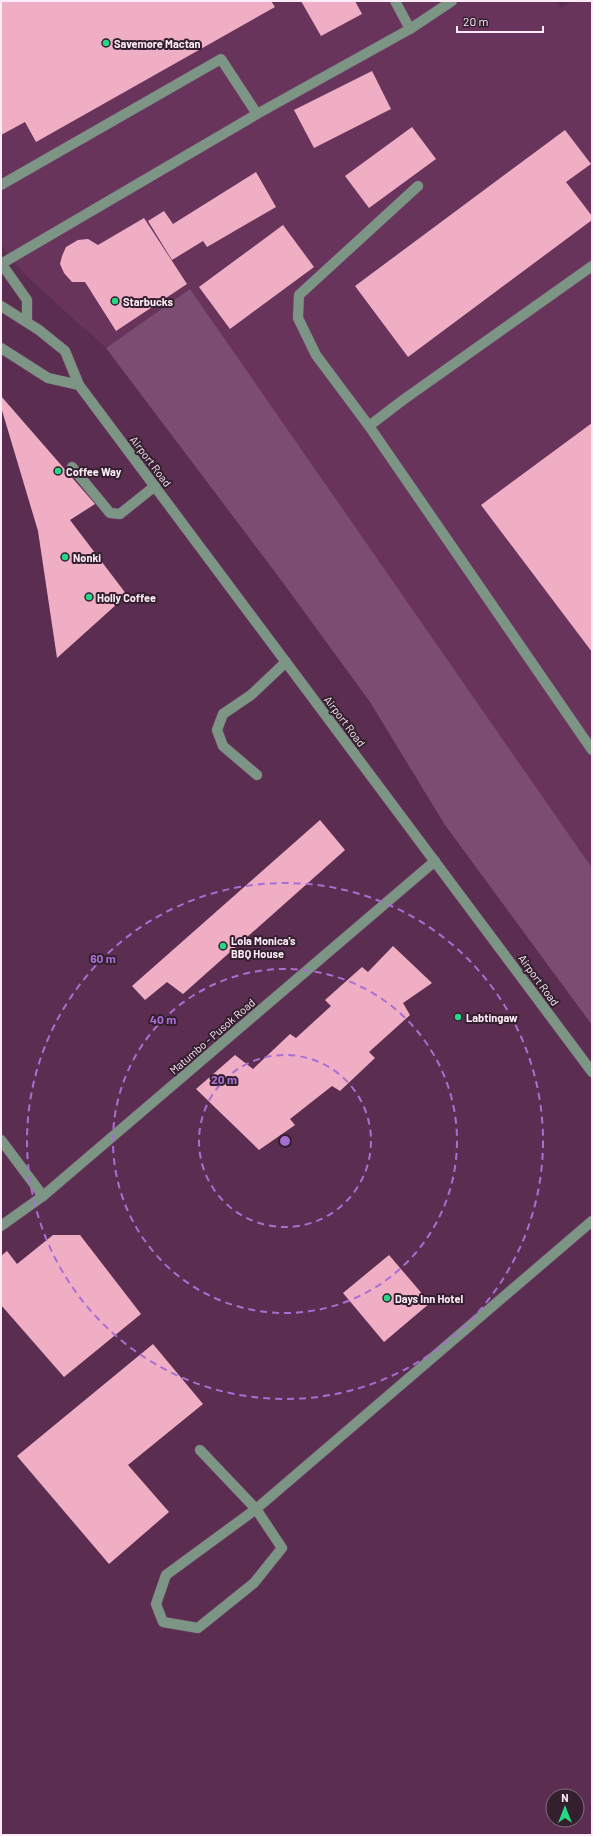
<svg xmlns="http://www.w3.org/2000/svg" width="593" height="1836" font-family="Barlow,sans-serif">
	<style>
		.built { fill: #68345c }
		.green { fill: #7d4d71 }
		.building { fill: #f0aec5 }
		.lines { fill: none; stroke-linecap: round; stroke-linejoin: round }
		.minor-casing { stroke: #754c6c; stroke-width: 11 }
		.minor { stroke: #7c9585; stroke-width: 10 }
		.ring { fill: none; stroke: #a86fd3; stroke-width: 2; stroke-dasharray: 7 5 }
		.poi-dot { fill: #24d886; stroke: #341f2f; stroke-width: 1.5 }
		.labels { text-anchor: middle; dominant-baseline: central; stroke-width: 4; stroke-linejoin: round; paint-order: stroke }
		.poi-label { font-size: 11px; font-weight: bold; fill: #fdecf8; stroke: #341f2f; text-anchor: start }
		.street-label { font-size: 11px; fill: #fdecf8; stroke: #341f2f }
		.centre { fill: #a86fd3; stroke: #341f2f; stroke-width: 2 }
		.ring-label { font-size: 12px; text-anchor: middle; font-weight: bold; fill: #a86fd3; stroke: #341f2f; stroke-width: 4; stroke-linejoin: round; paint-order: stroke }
	</style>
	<rect width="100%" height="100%" fill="#5b2e51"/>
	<path class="built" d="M1 1H555L561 8 572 1H592V868L190 289 106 348 23 273 1 244Z"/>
	<path class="green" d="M190 289 592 868V1025L445 825 370 702 281 580 106 348Z"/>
	<g class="building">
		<path d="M1 1H271L275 7 36 142 25 122 1 135Z"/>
		<path d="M301 1H355L362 14 321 36Z"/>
		<path d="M372 71 391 109 314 148 294 110Z"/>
		<path d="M412 127 436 159 369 208 345 176Z"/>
		<path d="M565 130 591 164 566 182 592 216V220L408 357 355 286Z"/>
		<path d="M256 172 276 207 207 247 203 241 172 260 148 221 164 211 173 224Z"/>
		<path d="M144 218 187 284 116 331 85 282H72L64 273 60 264 62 256 66 247 78 240 88 239 98 245Z"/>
		<path d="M283 225 314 267 230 329 199 287Z"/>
		<path d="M1 396 95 504 70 520 127 595 57 658 38 531 1 407Z"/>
		<path d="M592 423V652L481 505Z"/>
		<path d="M320 820 345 850 183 994 167 982 145 1000 132 986Z"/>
		<path d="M393 946 432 983 403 1003 410 1015 369 1052 375 1058 340 1091 332 1086 290 1119 295 1125 259 1150 196 1089 235 1055 253 1069 290 1034 296 1038 331 1006 325 1000 362 967 368 972Z"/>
		<path d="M53 1235H80L141 1314 64 1377 1 1305V1256L7 1251 17 1264Z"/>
		<path d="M389 1255 430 1303 384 1342 343 1293Z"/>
		<path d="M153 1344 203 1404 128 1465 169 1512 109 1564 17 1456Z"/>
	</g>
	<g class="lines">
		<defs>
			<g id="minor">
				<path d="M395 1 410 29"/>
				<path d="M1 185 221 59 257 114"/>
				<path d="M418 186 299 295 298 318 316 355 369 426 592 750"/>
				<path d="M1 263 27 300V322"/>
				<path d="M1 264 257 114 410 29 452 1"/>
				<path d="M1 306 39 330 65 351 79 385 592 1072"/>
				<path d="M1 348 48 378 79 385"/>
				<path d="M369 426 403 400 592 266"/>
				<path d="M72 467 110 513 120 514 155 486"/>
				<path d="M257 775 223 746 217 730 223 714 251 695 286 662"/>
				<path d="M1 1140 43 1196"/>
				<path d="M1 1226 43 1196 435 861"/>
				<path d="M200 1450 256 1509 282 1548 254 1583 198 1628 163 1622 156 1604 166 1575 256 1509 592 1221"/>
			</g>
		</defs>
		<use href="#minor" class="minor-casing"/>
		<use href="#minor" class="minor"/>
	</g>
	<g class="ring">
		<circle cx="285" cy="1141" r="86"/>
		<circle cx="285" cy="1141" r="172"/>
		<circle cx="285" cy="1141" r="258"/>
	</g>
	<g class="poi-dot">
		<circle cx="106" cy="43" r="4"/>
		<circle cx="115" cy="301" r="4"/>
		<circle cx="58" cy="471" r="4"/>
		<circle cx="65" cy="557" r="4"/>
		<circle cx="89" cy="597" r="4"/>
		<circle cx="223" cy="946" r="4"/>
		<circle cx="458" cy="1017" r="4"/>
		<circle cx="387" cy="1298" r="4"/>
	</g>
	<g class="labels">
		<g class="poi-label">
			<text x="114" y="43">Savemore Mactan</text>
			<text x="123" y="301">Starbucks</text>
			<text x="66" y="471">Coffee Way</text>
			<text x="73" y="557">Nonki</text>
			<text x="97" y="597">Holly Coffee</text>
			<text x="231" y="940">Lola Monica's<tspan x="231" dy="13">BBQ House</tspan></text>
			<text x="466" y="1017">Labtingaw</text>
			<text x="395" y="1298">Days Inn Hotel</text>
		</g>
		<g class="street-label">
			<text transform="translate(151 461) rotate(53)">Airport Road</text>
			<text transform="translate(345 721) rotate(53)">Airport Road</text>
			<text transform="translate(539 980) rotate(54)">Airport Road</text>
			<text transform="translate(212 1036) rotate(-41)">Matumbo - Pusok Road</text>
		</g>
	</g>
	<circle cx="285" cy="1141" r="6" class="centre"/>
	<g class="ring-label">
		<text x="103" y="963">60 m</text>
		<text x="163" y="1024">40 m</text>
		<text x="224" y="1084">20 m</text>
	</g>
	<rect width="593" height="1836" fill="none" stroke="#fdecf8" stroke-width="4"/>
	<g transform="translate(565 1808)"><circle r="19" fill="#341f2f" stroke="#84717f"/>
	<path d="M0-3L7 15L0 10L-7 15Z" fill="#24d886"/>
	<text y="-6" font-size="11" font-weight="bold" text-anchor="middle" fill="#fdecf8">N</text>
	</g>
	<path d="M457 26v6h86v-6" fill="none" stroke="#fdecf8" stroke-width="2"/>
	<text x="463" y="26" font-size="12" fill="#fdecf8" stroke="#341f2f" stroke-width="3" paint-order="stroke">20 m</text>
</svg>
